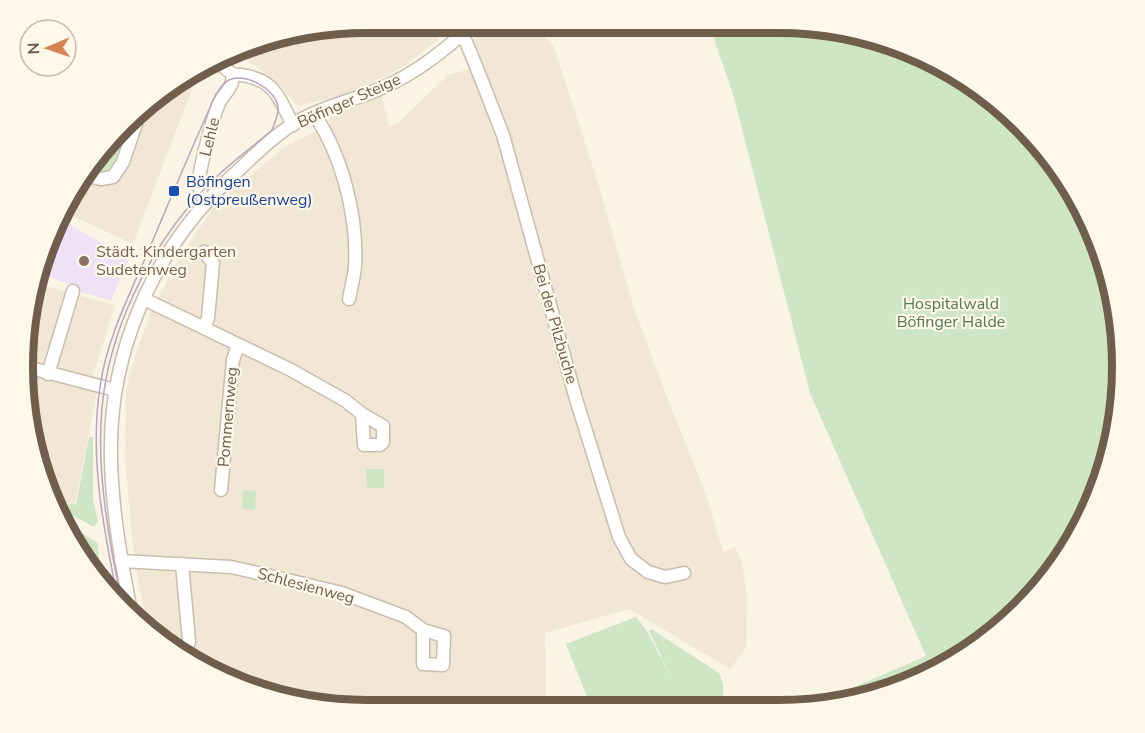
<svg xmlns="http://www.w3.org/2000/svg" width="1145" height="733" font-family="'Nunito Sans',sans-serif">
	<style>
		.residential { fill: #f1e7d4 }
		.education { fill: #f1e1f6 }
		.green { fill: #cee6c5 }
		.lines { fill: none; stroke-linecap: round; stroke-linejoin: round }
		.minor-casing { stroke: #cabdac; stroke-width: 15 }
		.minor { stroke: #fff; stroke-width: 12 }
		.tram { stroke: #b8a5c2; stroke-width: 1.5 }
		.transit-dot { fill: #1a4fb4; stroke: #fdf8ea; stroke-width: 2 }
		.education-dot { fill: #8d6e63; stroke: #fdf8ea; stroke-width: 2 }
		.labels { text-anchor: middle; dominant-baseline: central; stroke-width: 4.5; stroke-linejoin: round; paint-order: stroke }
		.street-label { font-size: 16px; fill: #705e4d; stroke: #fdf8ea }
		.transit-label { font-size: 16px; fill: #164399; stroke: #fdf8ea; text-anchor: start }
		.education-label { font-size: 16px; fill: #785e54; stroke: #fdf8ea; text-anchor: start }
		.park-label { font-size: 16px; fill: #527a49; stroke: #fdf8ea }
		.rim { fill: none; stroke: #705e4d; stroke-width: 8 }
	</style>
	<rect width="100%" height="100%" fill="#faf4e5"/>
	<g class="residential">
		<path d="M366 23H377L358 36 359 39 393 23H426L439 39 407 64 378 81 389 126 398 123 448 75 484 65 473 38 491 23 534 24 554 47 599 186 634 308 665 392 706 494 723 552 735 547 742 563 747 596 746 648 730 669 629 609 545 633 546 709 322 708 235 684 150 632 139 587 132 538 125 457 126 392 130 372 150 314 176 263 213 208 284 147 330 124 323 100 297 106 280 85 243 57 245 46 256 41Z"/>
		<path d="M200 68 133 244 64 212 94 157 175 81Z"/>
		<path d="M36 284 115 305 89 388 97 392 75 504 53 498 34 456 23 366Z"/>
	</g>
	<path class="education" d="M60 219 129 259 111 300 80 292V288L38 273 44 249Z"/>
	<g class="green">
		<path d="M434 23H461L445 36Z"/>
		<path d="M709 25H824L930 58 1005 108 1087 214 1122 344 1104 477 1037 593 931 675 801 710 926 656 810 393 733 94Z"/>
		<path d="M129 133C120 155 117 183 86 170 95 154 110 136 129 133Z"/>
		<path d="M89 437H93V499L98 521 94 527 68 513 69 503 76 505Z"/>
		<path d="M366 469H384V488H367Z"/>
		<path d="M243 490 256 491 255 510 242 509Z"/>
		<path d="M62 517 66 520 65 523 98 543 100 580 80 557Z"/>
		<path d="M636 617 647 631 674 683 649 631 651 629 719 673 723 684 724 709H592L566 644Z"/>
	</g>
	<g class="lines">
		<defs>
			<g id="minor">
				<path d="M461 35 466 42 476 66 503 135 576 399 619 537 631 559 648 572 665 577 684 573"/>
				<path d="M212 63 223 66 232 74C273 77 276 92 293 125"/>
				<path d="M314 114C342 155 358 217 355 267 354 277 351 288 349 299"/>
				<path d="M84 175 101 179 113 177 123 162 139 115"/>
				<path d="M205 202C201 195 199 189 199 180 201 162 212 120 219 103 224 93 235 86 232 74"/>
				<path d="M204 252 213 263 208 318 204 327"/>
				<path d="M144 299 291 370 346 401 362 414 364 445H380L383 442V426L362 414"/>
				<path d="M23 366 115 390"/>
				<path d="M48 374 73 291"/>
				<path d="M221 490 233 360 238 345"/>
				<path d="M121 561 231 567 249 571 342 593 406 617 423 630V664L443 665 444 636 423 630"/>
				<path d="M182 564 189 641 185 653"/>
				<path d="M132 617C122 565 112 512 111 459 108 354 152 252 229 179 251 159 275 133 302 119 326 106 357 99 382 88 417 73 447 48 475 23"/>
			</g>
		</defs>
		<use href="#minor" class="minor-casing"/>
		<use href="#minor" class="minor"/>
		<path class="tram" d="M118 600C104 531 89 458 100 387 106 341 129 296 147 254 170 200 192 147 216 94 220 89 223 83 229 80 245 72 275 89 278 106 279 114 275 122 272 130 248 151 219 171 198 196 147 253 109 331 102 408 96 471 109 545 123 606"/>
	</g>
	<rect class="transit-dot" x="168" y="185" width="12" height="12" rx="3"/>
	<circle class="education-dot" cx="84" cy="261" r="6"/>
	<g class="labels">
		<g class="street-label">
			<text transform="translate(349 101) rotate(-24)">Böfinger Steige</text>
			<text transform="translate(210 137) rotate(-76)">Lehle</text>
			<text transform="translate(555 324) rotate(74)">Bei der Pilzbuche</text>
			<text transform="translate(228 417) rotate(-85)">Pommernweg</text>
			<text transform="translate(306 586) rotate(15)">Schlesienweg</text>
		</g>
		<g class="transit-label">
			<text x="186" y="182">Böfingen<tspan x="186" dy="18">(Ostpreußenweg)</tspan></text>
		</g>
		<g class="education-label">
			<text x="96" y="252">Städt. Kindergarten<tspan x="96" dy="18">Sudetenweg</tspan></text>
		</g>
		<g class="park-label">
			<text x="951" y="304">Hospitalwald<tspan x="951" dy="18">Böfinger Halde</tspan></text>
		</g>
	</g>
	<path d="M0 0H1145V733H0ZM366 33H779A333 333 0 0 1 1112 366V367A333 333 0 0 1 779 700H366A333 333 0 0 1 33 367V366A333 333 0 0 1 366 33Z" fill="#fdf8ea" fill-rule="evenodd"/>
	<path class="rim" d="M366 33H779A333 333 0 0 1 1112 366V367A333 333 0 0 1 779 700H366A333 333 0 0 1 33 367V366A333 333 0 0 1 366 33Z"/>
	<g transform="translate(48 48) rotate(268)"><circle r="28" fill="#fdf8ea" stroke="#c5baab" stroke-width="1.5"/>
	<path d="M0-4.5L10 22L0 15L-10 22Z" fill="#d88355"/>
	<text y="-9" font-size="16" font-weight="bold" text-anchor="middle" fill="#705e4d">N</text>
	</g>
</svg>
